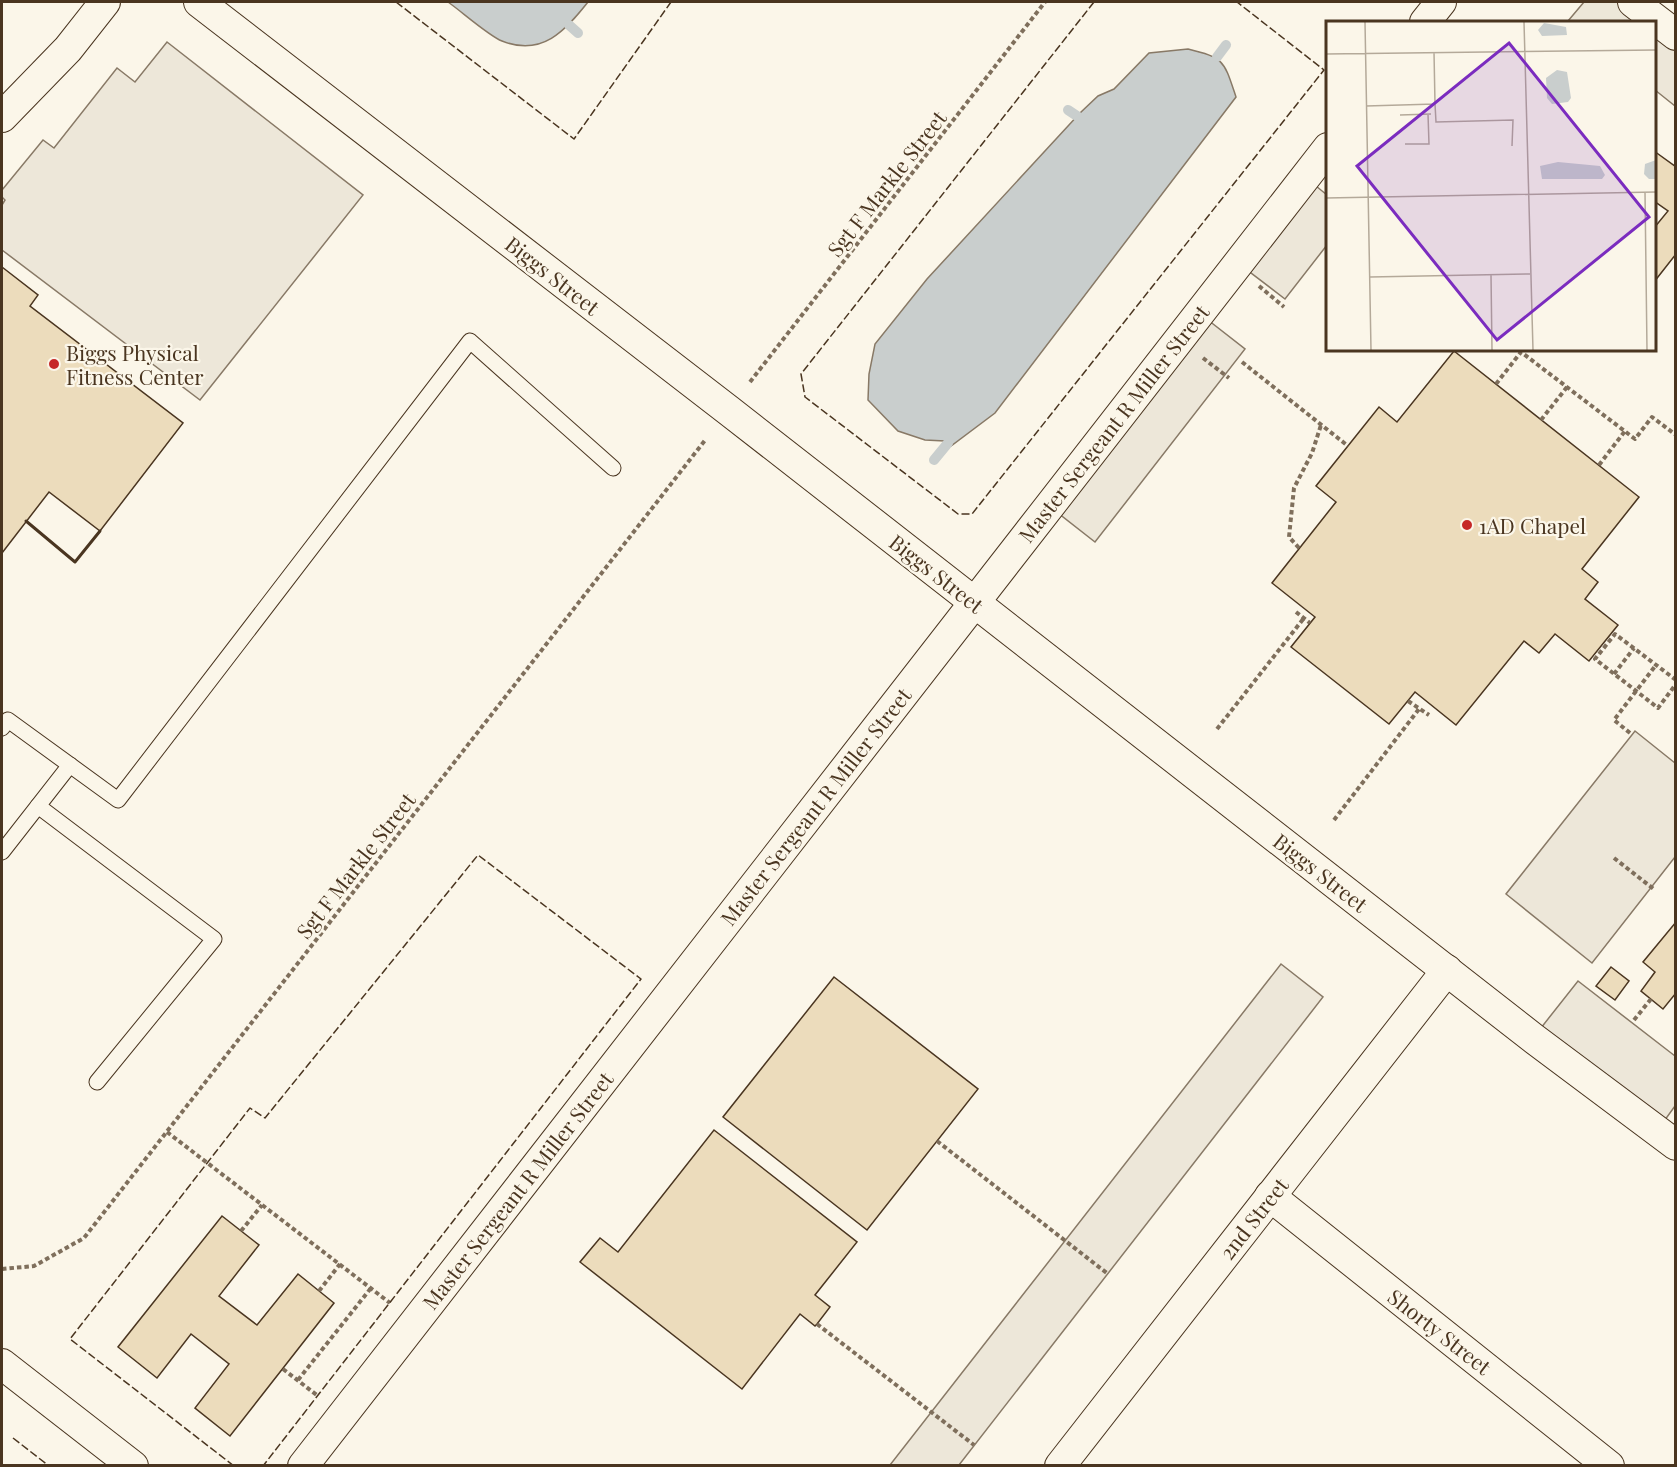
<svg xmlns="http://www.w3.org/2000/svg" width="1677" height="1467" font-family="'Playfair Display',serif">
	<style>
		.parking { fill: #ede7d9; stroke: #887966; stroke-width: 1.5 }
		.water { fill: #c9cecd; stroke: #887966; stroke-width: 1.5 }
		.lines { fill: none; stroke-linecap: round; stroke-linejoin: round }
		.stream { stroke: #c9cecd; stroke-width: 10 }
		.building { fill: #ecdcbc; stroke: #4a3520; stroke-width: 1.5 }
		.service-casing { stroke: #4a3520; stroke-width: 17 }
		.minor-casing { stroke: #4a3520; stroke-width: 32 }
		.path { stroke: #7f6f5c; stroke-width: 4; stroke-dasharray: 4.5 3; stroke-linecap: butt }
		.service { stroke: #fbf6e9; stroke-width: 15 }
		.minor { stroke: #fbf6e9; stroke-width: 30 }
		.fence { stroke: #4a3520; stroke-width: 1.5; stroke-dasharray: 8 3; stroke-linecap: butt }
		.wall { stroke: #4a3520; stroke-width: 3 }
		.poi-dot { fill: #c62828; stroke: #fbf6e9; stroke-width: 2 }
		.labels { text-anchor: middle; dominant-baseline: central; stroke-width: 4.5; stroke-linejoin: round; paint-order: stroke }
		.street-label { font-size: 21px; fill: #4a3520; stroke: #fbf6e9 }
		.poi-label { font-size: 21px; fill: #4a3520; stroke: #fbf6e9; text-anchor: start }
		.inset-road { fill: none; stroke: #b4a999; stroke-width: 1.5 }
		.view { fill: #7b2cbf; fill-opacity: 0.15; stroke: #7b2cbf; stroke-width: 3 }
		.inset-edge { fill: none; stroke: #4a3520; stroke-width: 3 }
	</style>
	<rect width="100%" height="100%" fill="#fbf6e9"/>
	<g class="parking">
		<path d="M1584 2H1634L1675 35V106L1655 90 1654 22H1569L1568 21Z"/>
		<path d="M167 42 363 195 200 400 2 250V205L5 200 2 197V190L43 140 54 148 117 68 135 82Z"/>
		<path d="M1305 177 1327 195V245L1285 299 1238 263Z"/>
		<path d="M1199 313 1245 349 1095 542 1049 506Z"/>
		<path d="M1635 731 1675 763V857L1592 963 1506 894Z"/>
		<path d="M1281 964 1323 997 959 1465H890Z"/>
		<path d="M1578 981 1675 1056V1106L1657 1131 1533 1038Z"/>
	</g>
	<g class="water">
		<path d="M448 2H588C565 31 542 57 502 41 489 36 461 11 448 2Z"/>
		<path d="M1188 49C1225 58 1224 61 1236 97L995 413 951 446 945 441 925 440 898 431 868 400 869 374 875 344 927 279 1080 113 1098 96 1114 89 1149 53Z"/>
	</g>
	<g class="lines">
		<g class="stream">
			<path d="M569 25 578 33"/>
			<path d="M1217 57 1226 45"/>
			<path d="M1068 110 1077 116"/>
			<path d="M934 460 948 443"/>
		</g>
	</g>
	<g class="building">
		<path d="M1654 151 1676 167V254L1654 282V228L1668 211 1654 201Z"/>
		<path d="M2 267 38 295 30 306 183 423 100 531 49 492 2 553Z"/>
		<path d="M1454 351 1639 497 1582 569 1598 582 1585 599 1618 625 1589 661 1555 634 1539 653 1524 641 1456 725 1415 692 1389 724 1291 647 1315 617 1272 583 1336 502 1316 486 1379 407 1397 422Z"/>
		<path d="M1676 922V993L1663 1009 1641 991 1655 972 1643 962Z"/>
		<path d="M1611 967 1629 981 1615 1000 1596 986Z"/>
		<path d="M834 977 978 1089 867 1230 723 1117Z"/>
		<path d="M714 1130 857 1242 815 1295 830 1307 817 1324 815 1326 800 1314 742 1389 580 1262 600 1238 618 1252Z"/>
		<path d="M222 1216 259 1245 219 1296 257 1325 298 1274 334 1303 230 1436 195 1408 229 1364 191 1334 157 1378 118 1347Z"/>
	</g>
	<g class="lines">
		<defs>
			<g id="service">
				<path d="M2 728 8 720 118 800 470 341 613 468"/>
				<path d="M38 806 214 939 97 1082"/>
				<path d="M2 852 70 765"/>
			</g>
			<g id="minor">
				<path d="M199 2 728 410 1533 1038 1676 1145"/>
				<path d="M1633 2 1676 35"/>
				<path d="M1425 22 1441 2"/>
				<path d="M2 117 68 49 105 2"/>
				<path d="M1270 1196 1609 1466"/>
				<path d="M2 1364 133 1466"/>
				<path d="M303 1466 1328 148"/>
				<path d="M1060 1466 1447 970"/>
			</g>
		</defs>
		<use href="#service" class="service-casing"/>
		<use href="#minor" class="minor-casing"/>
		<g class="path">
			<path d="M1259 286 1284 307"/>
			<path d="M1203 358 1229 378"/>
			<path d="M1242 362 1348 446"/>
			<path d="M750 382 1045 2"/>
			<path d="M1496 384 1521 352 1635 439 1652 417 1676 435"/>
			<path d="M1541 420 1567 387"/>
			<path d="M1599 465 1625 431"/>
			<path d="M1299 548 1289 537 1294 488 1312 453 1321 425"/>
			<path d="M1296 612 1310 623"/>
			<path d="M1614 674 1634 648"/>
			<path d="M1676 680 1615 634 1595 659 1658 708 1676 684"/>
			<path d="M1408 701 1429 715"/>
			<path d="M1217 729 1304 618"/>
			<path d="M1630 733 1614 720 1656 665"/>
			<path d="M1334 820 1419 709"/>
			<path d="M1614 858 1655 890"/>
			<path d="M1634 1020 1651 999"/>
			<path d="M167 1132 390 1303"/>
			<path d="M937 1141 1108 1274"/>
			<path d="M241 1231 262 1205"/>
			<path d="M2 1269 34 1266 84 1238 706 439"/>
			<path d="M319 1291 340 1264"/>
			<path d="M817 1324 974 1445"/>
			<path d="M283 1369 318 1396"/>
			<path d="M298 1380 371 1288"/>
		</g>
		<use href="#service" class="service"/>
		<use href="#minor" class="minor"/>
		<g class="fence">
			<path d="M396 2 574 139 671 2"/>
			<path d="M1094 2 801 374 805 397 958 514H972L1324 70 1237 2"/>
			<path d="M13 1438 49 1466"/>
			<path d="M234 1466 70 1339 250 1108 265 1118 478 855 641 979 263 1466"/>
		</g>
		<g class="wall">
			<path d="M26 521 75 562 100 531"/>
			<path d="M1297 1466H1298"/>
		</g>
	</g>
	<g class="poi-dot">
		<circle cx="54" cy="364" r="6"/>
		<circle cx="1467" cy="525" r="6"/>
	</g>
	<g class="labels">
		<g class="street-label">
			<text transform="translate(886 183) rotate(-52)">Sgt F Markle Street</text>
			<text transform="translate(553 275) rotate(38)">Biggs Street</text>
			<text transform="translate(1113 423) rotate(-52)">Master Sergeant R Miller Street</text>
			<text transform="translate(937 573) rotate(38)">Biggs Street</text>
			<text transform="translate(815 806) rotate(-52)">Master Sergeant R Miller Street</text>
			<text transform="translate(355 865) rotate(-52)">Sgt F Markle Street</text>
			<text transform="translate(1321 872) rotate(38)">Biggs Street</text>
			<text transform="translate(517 1190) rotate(-52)">Master Sergeant R Miller Street</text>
			<text transform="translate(1253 1218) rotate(-52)">2nd Street</text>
			<text transform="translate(1440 1331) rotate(38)">Shorty Street</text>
		</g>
		<g class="poi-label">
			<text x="66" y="352">Biggs Physical<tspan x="66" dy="24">Fitness Center</tspan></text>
			<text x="1479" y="525">1AD Chapel</text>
		</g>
	</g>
	<g transform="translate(1326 21)">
		<rect width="330" height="330" fill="#fbf6e9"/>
		<path d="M218 2 240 6 241 14 216 15 212 9ZM231 49 241 51 245 77 242 81 226 83 221 77 220 57ZM330 139V158H323L318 153 319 143ZM232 141 274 145 279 154 276 158H216L214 145Z" fill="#c9cecd"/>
		<path class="inset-road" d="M39 1 45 329M198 1 207 329M108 31 109 83M0 33 330 29M40 85 109 83 110 101 187 99 186 125M74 94 105 93M79 123H103L102 93M319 171 321 329M0 177 330 171M165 254 166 329M44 256 204 253"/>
		<path class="view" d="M183 22 323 196 171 319 31 145Z"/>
		<rect width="330" height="330" class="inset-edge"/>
	</g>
	<rect width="1677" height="1467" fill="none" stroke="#4a3520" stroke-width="6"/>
</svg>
